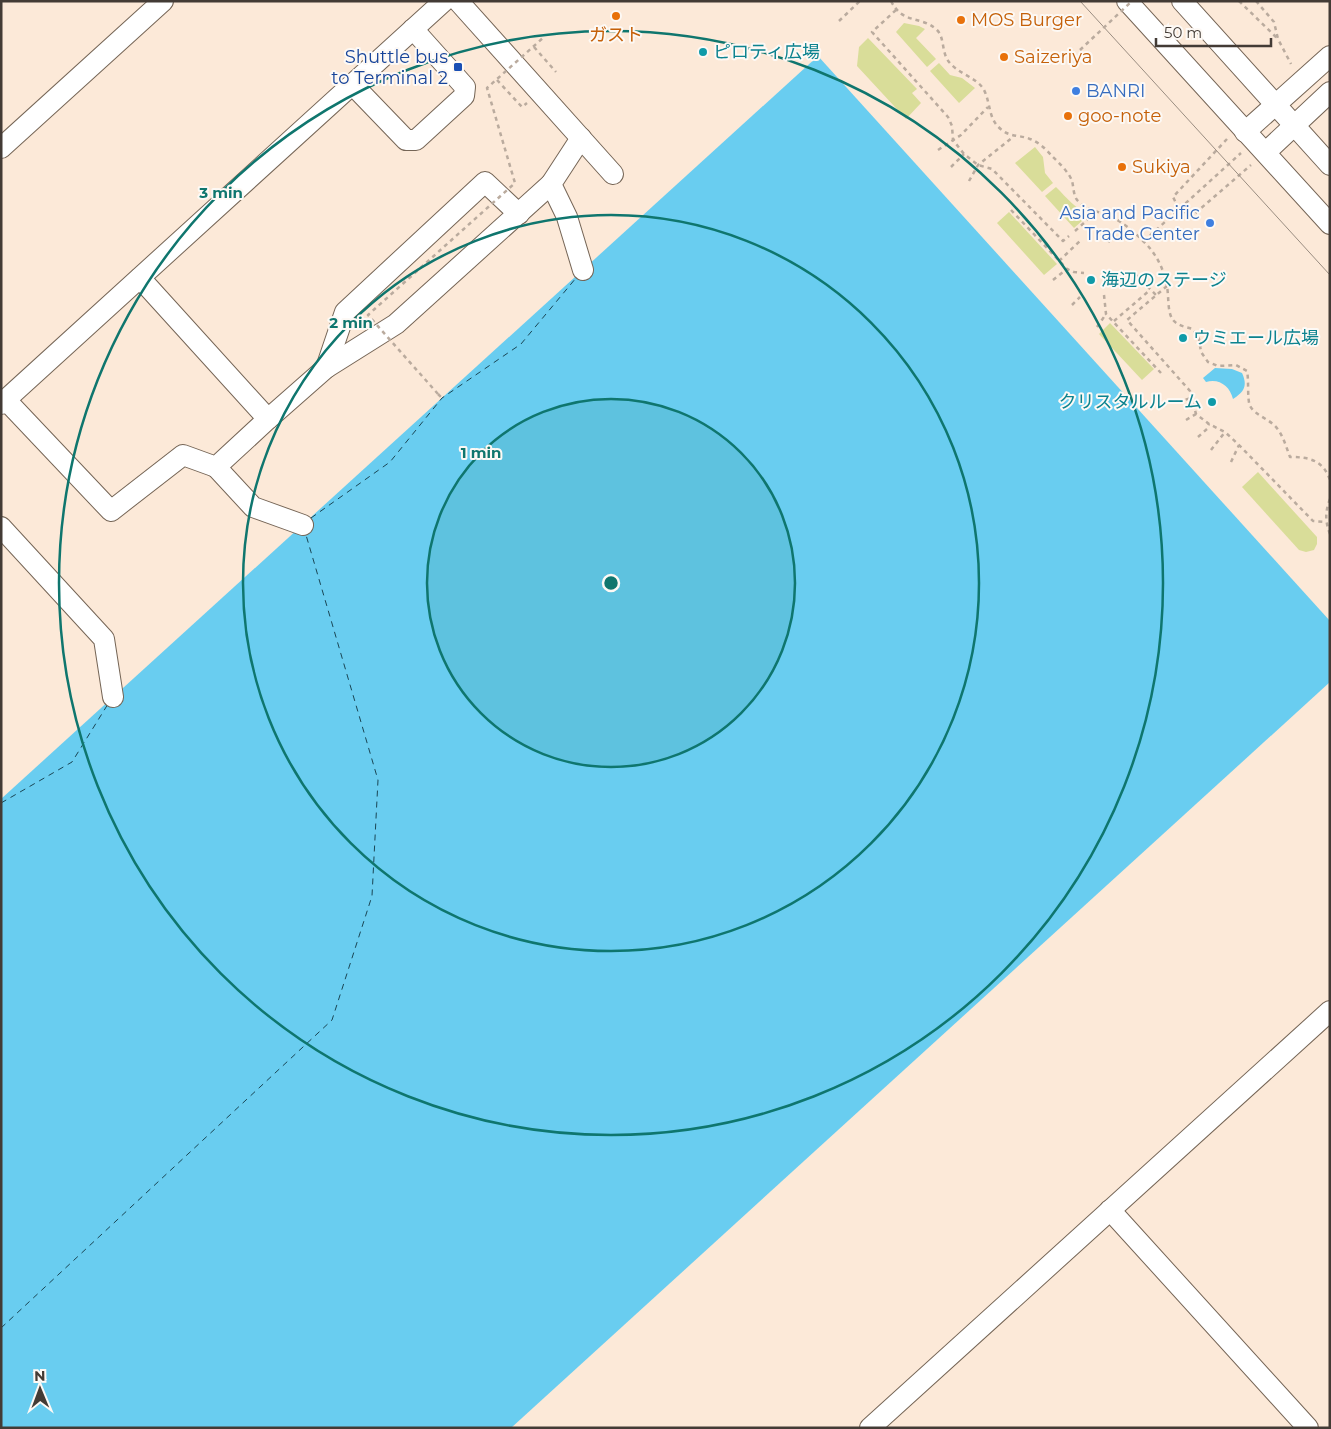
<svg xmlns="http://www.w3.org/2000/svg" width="1331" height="1429" font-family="Montserrat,'Noto Sans JP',sans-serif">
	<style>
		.green { fill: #d9dd99 }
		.water { fill: #69cdf0 }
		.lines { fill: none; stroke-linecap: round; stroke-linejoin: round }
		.ferry { stroke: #1a4655; stroke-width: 1; stroke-dasharray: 6 5; stroke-linecap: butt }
		.minor-casing { stroke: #756556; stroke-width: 22 }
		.path { stroke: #baab9e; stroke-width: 2.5; stroke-dasharray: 4 4; stroke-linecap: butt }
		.minor { stroke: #fff; stroke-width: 20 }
		.tram { stroke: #9a8d81; stroke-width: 1 }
		.path-bridge { stroke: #baab9e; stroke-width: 2.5; stroke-dasharray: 4 4; stroke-linecap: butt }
		.ring { fill: none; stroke: #0f766e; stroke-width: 2.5 }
		.food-dot { fill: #e8710a; stroke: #fdf9f5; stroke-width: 2 }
		.culture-dot { fill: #0f9aa8; stroke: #fdf9f5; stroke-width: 2 }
		.transit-dot { fill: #1a4fb4; stroke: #fdf9f5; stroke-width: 2 }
		.shop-dot { fill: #3f7fe0; stroke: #fdf9f5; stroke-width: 2 }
		.labels { text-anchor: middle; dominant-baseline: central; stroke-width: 4; stroke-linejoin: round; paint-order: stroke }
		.food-label { font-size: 18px; fill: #c56008; stroke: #fdf9f5; text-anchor: start }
		.culture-label { font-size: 18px; fill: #0d838f; stroke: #fdf9f5; text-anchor: start }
		.transit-label { font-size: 18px; fill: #164399; stroke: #fdf9f5; text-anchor: end }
		.shop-label { font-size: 18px; fill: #366cbe; stroke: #fdf9f5; text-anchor: start }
		.centre { fill: #0f766e; stroke: #fdf9f5; stroke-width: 2.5 }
		.ring-label { font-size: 15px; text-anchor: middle; font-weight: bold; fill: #0f766e; stroke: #fdf9f5; stroke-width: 4; stroke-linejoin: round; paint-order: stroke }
	</style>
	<rect width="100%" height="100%" fill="#fce9d8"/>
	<g class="green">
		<path d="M904 23 919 26 925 29 916 38 936 59 927 67 896 32Z"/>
		<path d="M868 38 917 89 912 93 921 103 906 119 857 66 859 47Z"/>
		<path d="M939 63 950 75 962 78 975 88 959 103 930 71Z"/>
		<path d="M1035 147 1043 157 1045 173 1053 183 1042 192 1015 163Z"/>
		<path d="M1056 187C1067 198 1075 209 1090 214L1074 228 1045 196Z"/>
		<path d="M1009 212 1057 264 1044 275 997 223Z"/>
		<path d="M1110 323 1154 369 1142 380 1099 334Z"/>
		<path d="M1258 472 1317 537V544L1314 550 1306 552 1299 550 1242 487Z"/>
	</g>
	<g class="water">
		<path d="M818 56 1330 621V682L511 1428H1V799Z"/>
		<path d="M1215 368 1232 369 1242 373C1248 386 1244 392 1233 399 1230 386 1219 378 1206 382L1203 378Z"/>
	</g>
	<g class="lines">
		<g class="ferry">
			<path d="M311 518 390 462 442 398 521 344 576 278"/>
			<path d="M1 803 72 762 108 704"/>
			<path d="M1 1328 332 1020 372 896 378 780 306 535"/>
		</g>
		<defs>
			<g id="minor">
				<path d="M458 1 613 174"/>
				<path d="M1127 1 1330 224"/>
				<path d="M1182 1 1330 165"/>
				<path d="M353 85 406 140H416L464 96 465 87 413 29"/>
				<path d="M1245 132 1330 56"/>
				<path d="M581 138 551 184 567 217 583 270"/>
				<path d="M1 148 163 1"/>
				<path d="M1266 152 1330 92"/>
				<path d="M140 278 268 419 326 368 396 324 551 184"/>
				<path d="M326 368 345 312 485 182 519 214"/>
				<path d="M6 400 111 511 183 455 216 467 268 419"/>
				<path d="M1 404 444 1"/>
				<path d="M216 467 253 507 303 525"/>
				<path d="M1 527 104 639 113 697"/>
				<path d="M1110 1210 1308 1428"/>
				<path d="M870 1428 1330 1011"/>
			</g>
		</defs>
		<use href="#minor" class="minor-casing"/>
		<g class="path">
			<path d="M891 1C903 25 921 15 937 30 944 37 942 50 947 59 955 73 977 77 984 90 991 104 988 120 1002 130 1010 137 1021 135 1030 139 1038 142 1045 148 1051 155 1058 162 1069 172 1072 181 1074 188 1073 197 1079 202 1088 210 1099 212 1110 216 1122 222 1134 231 1143 241 1156 253 1164 269 1167 287 1169 296 1167 312 1173 320 1178 326 1186 327 1193 329L1199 339 1201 352 1208 362 1218 366 1236 365 1247 371C1249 380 1247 399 1250 406 1255 415 1267 418 1275 426 1283 434 1286 447 1290 457 1309 457 1323 460 1330 480"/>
			<path d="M1239 1 1277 38"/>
			<path d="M1256 1 1274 22 1278 39 1291 64"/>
			<path d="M896 10 872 32 948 117 952 126 953 140 964 154 978 165 992 169 1063 241 1069 236"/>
			<path d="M839 21 860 1"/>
			<path d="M534 47 556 72"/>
			<path d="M497 80 522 107 527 103"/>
			<path d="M1227 139 1173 197 1179 209 1192 216 1251 165"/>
			<path d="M938 150 961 135 988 107"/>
			<path d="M951 167 964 154"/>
			<path d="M969 181 978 165 1013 137"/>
			<path d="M1011 210 1067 269 1074 272 1084 273"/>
			<path d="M1097 229 1110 242"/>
			<path d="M1075 231 1096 212"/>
			<path d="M1144 241 1241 153"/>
			<path d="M1059 261 1080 241"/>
			<path d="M1136 275 1156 295"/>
			<path d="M1053 280 1067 269"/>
			<path d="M1167 286 1127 320 1190 391 1196 414 1209 424 1225 432 1239 445 1313 521 1326 522"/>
			<path d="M1104 295 1106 314 1161 373"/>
			<path d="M1072 305 1080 297"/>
			<path d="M1114 321 1150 290"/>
			<path d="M1097 327 1106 314"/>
			<path d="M438 394 442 398"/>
			<path d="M1178 402 1191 398"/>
			<path d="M1186 420 1196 414"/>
			<path d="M1198 437 1207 429 1209 424"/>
			<path d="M1211 450 1225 432"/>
			<path d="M1231 462 1239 445"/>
			<path d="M1330 499C1325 512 1325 521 1330 534"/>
		</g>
		<use href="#minor" class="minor"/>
		<path class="tram" d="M1080 1 1330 275"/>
		<g class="path-bridge">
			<path d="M1080 50 1132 1"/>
			<path d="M438 394 368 315 515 183 487 88 544 37"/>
		</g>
	</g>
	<circle cx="611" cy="583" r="184" fill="#0f766e" fill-opacity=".12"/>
	<g class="ring">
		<circle cx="611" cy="583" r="184"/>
		<circle cx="611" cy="583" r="368"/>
		<circle cx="611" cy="583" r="552"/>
	</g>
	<g class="food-dot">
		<circle cx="616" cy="16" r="5"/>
		<circle cx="961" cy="20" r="5"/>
		<circle cx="1004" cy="57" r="5"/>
		<circle cx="1068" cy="116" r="5"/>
		<circle cx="1122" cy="167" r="5"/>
	</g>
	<g class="culture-dot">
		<circle cx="703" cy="52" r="5"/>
		<circle cx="1091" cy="280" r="5"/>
		<circle cx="1183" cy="338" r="5"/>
		<circle cx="1212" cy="402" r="5"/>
	</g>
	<rect class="transit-dot" x="453" y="62" width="10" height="10" rx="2.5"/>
	<g class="shop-dot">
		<circle cx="1076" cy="91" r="5"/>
		<circle cx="1210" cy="223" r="5"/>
	</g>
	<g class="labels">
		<g class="food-label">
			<text x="971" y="20">MOS Burger</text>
			<text x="616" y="35" text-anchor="middle">ガスト</text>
			<text x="1014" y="57">Saizeriya</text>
			<text x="1078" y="116">goo-note</text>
			<text x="1132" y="167">Sukiya</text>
		</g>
		<g class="culture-label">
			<text x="713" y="52">ピロティ広場</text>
			<text x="1101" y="280">海辺のステージ</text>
			<text x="1193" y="338">ウミエール広場</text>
			<text x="1202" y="402" text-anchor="end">クリスタルルーム</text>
		</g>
		<g class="transit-label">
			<text x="448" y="57">Shuttle bus<tspan x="448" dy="21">to Terminal 2</tspan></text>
		</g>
		<g class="shop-label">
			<text x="1086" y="91">BANRI</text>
			<text x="1200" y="213" text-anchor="end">Asia and Pacific<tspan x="1200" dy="21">Trade Center</tspan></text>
		</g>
	</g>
	<circle cx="611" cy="583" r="8" class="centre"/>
	<g class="ring-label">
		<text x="221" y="198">3 min</text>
		<text x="351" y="328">2 min</text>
		<text x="481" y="458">1 min</text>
	</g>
	<rect width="1331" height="1429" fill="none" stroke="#433b35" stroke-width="5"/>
	<g transform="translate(40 1389) rotate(359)" stroke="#fdf9f5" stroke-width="4" paint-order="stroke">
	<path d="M0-4L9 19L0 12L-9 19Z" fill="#433b35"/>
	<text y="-8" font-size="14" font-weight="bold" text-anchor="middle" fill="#433b35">N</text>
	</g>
	<path d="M1156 38v8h115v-8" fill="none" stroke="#433b35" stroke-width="2.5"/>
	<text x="1164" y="38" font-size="15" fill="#433b35" stroke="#fdf9f5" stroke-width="4" paint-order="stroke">50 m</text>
</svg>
